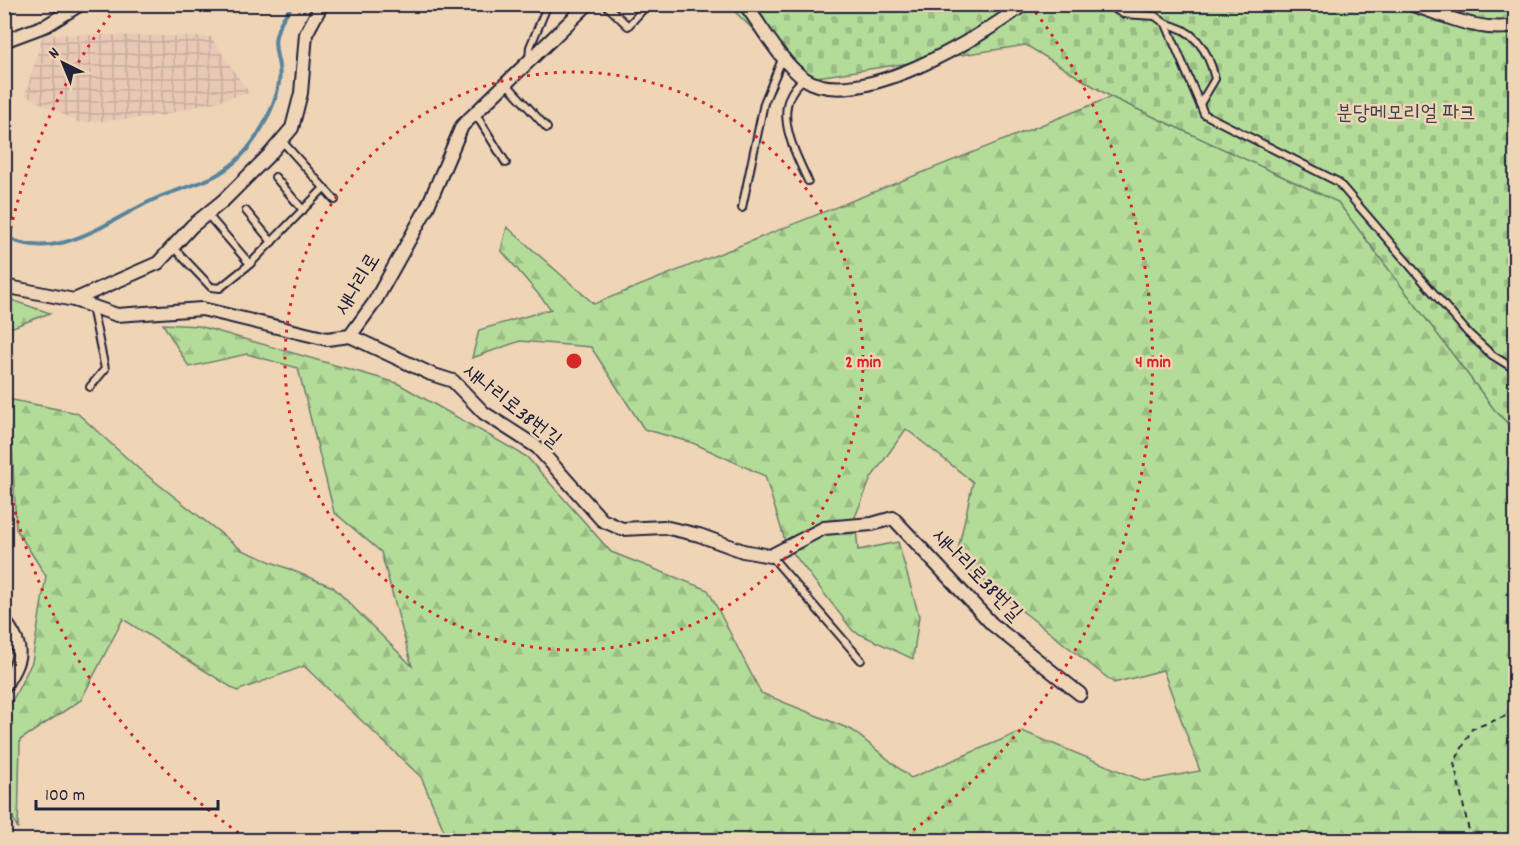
<svg xmlns="http://www.w3.org/2000/svg" width="1520" height="845" font-family="Dekko,'Poor Story',sans-serif">
	<style>
		.industrial { fill: url(#industrial-grid) }
		.forest { fill: url(#forest-firs); stroke: #6b7f6a; stroke-width: 1.5 }
		.cemetery { fill: url(#cemetery-stones); stroke: #6b7f6a; stroke-width: 1.5 }
		.lines { fill: none; stroke-linecap: round; stroke-linejoin: round }
		.stream { stroke: #59859c; stroke-width: 4 }
		.lane-casing { stroke: #22223b; stroke-width: 10 }
		.street-casing { stroke: #22223b; stroke-width: 16 }
		.path { stroke: #22223b; stroke-width: 2; stroke-dasharray: 6 4.5; stroke-linecap: butt }
		.lane { stroke: #efd4b6; stroke-width: 6 }
		.street { stroke: #efd4b6; stroke-width: 12 }
		.ring { fill: none; stroke: #d62828; stroke-width: 3; stroke-dasharray: 3 6 }
		.labels { text-anchor: middle; dominant-baseline: central; stroke-width: 5; stroke-linejoin: round; paint-order: stroke }
		.park-label { font-size: 21px; fill: #3f474e; stroke: #efd4b6 }
		.street-label { font-size: 21px; fill: #22223b; stroke: #efd4b6 }
		.centre { fill: #d62828; stroke: #efd4b6; stroke-width: 3 }
		.ring-label { font-size: 18px; text-anchor: middle; font-weight: bold; fill: #d62828; stroke: #efd4b6; stroke-width: 5; stroke-linejoin: round; paint-order: stroke }
	</style>
	<defs>
		<pattern id="industrial-grid" width="8" height="8" patternUnits="userSpaceOnUse" patternTransform="scale(1.5)"><rect width="8" height="8" fill="#e9c9b5"/><path d="M0 4h8M4 0v8" fill="none" stroke="#c8ac9d"/></pattern>
		<pattern id="forest-firs" width="22" height="20" patternUnits="userSpaceOnUse" patternTransform="scale(1.5)"><rect width="22" height="20" fill="#b4dc99"/><path d="M5 1l3.5 6h-7zM16 11l3.5 6h-7z" fill="#9abc85"/></pattern>
		<pattern id="cemetery-stones" width="16" height="16" patternUnits="userSpaceOnUse" patternTransform="scale(1.5)"><rect width="16" height="16" fill="#b4dc99"/><path d="M2 7V4a2 2 0 0 1 4 0v3zM10 15v-3a2 2 0 0 1 4 0v3z" fill="#9abc85"/></pattern>
	</defs>
	<rect width="100%" height="100%" fill="#efd4b6"/>
	<filter id="ink" filterUnits="userSpaceOnUse"><feTurbulence type="fractalNoise" baseFrequency=".0167" numOctaves="2"/><feDisplacementMap in="SourceGraphic" scale="12" xChannelSelector="R" yChannelSelector="G"/><feConvolveMatrix kernelMatrix="1 2 1 2 8 2 1 2 1" color-interpolation-filters="sRGB"/></filter>
	<g filter="url(#ink)">
		<path class="industrial" d="M43 34 211 37 249 93 160 116 80 123 25 95Z"/>
		<g class="forest">
			<path d="M1111 97 1338 202 1494 409 1515 431V840H448L421 777 304 666 237 691 123 619 81 700 20 740 18 829 5 799 4 717 32 662 46 576 16 529 12 444 5 436V395L8 399 77 413 139 469 242 550 333 587 412 666 381 552 334 512 298 368 247 354 189 367 163 324 199 326 397 383 527 457 611 552 708 590 761 693 852 730 911 778 1022 731 1144 781 1200 771 1163 670 1114 683 956 559 973 482 906 429 871 478 855 517 858 550 898 542 919 616 913 659 853 631 786 544 765 476 693 443 644 429 591 347 520 341 472 358 479 330 551 309 501 250 507 227 594 304Z"/>
			<path d="M5 298 50 313 5 330Z"/>
		</g>
		<path class="cemetery" d="M728 5H1515V431L1494 409 1338 202 1111 97 1026 45 804 79Z"/>
		<g class="lines">
			<path class="stream" d="M4 236C57 265 108 220 155 199 179 188 210 183 230 166 245 155 255 140 264 124 272 109 282 85 279 67 278 57 273 47 276 36 278 24 286 14 293 4"/>
			<defs>
				<g id="lane">
					<path d="M605 4 628 26 648 4"/>
					<path d="M1106 4 1123 14 1155 16 1166 24 1204 114 1338 182 1468 333 1492 355 1516 370"/>
					<path d="M1166 24C1195 29 1209 52 1215 79L1200 104"/>
					<path d="M529 59 530 47 548 4"/>
					<path d="M804 79C769 105 794 150 808 181"/>
					<path d="M506 83 547 128"/>
					<path d="M475 113 506 163"/>
					<path d="M275 177 303 210"/>
					<path d="M324 188 335 200"/>
					<path d="M742 208 764 103 783 57"/>
					<path d="M246 211 272 242"/>
					<path d="M173 247 211 287 220 288 250 264 207 214"/>
					<path d="M250 264 324 188 282 141"/>
					<path d="M90 387 105 369 92 307"/>
					<path d="M771 556 861 660"/>
					<path d="M4 649 18 640"/>
				</g>
				<g id="street">
					<path d="M745 4C761 26 783 65 805 79 856 113 982 37 1024 4"/>
					<path d="M1410 4C1445 15 1478 33 1516 26"/>
					<path d="M4 41 47 25 81 4"/>
					<path d="M4 286 74 300 117 315 202 309 327 339 350 336 374 303 427 208 462 126 588 4"/>
					<path d="M74 300 158 263 192 226 224 200 269 155 292 128 301 93 306 34 322 4"/>
					<path d="M350 336 431 374 453 381 484 413 537 447 602 520 622 529 664 527 699 535 743 551 770 556 824 528 872 524 893 518 992 624 1080 694"/>
					<path d="M4 620C25 649 22 657 4 687"/>
				</g>
			</defs>
			<use href="#lane" class="lane-casing"/>
			<use href="#street" class="street-casing"/>
			<path class="path" d="M1471 840 1454 763 1472 729 1506 716 1516 709"/>
			<use href="#lane" class="lane"/>
			<use href="#street" class="street"/>
		</g>
	</g>
	<g class="ring">
		<circle cx="574" cy="361" r="289"/>
		<path d="M246 838A579 579 0 0 1 5 467M5 255A579 579 0 0 1 118 5M1030 5A579 579 0 0 1 902 838"/>
	</g>
	<g class="labels">
		<g class="park-label">
			<text x="1406" y="115">분당메모리얼 파크</text>
		</g>
		<g class="street-label">
			<text transform="translate(359 285) rotate(-59)">새나리로</text>
			<text transform="translate(511 407) rotate(39)">새나리로38번길</text>
			<text transform="translate(976 576) rotate(46)">새나리로38번길</text>
		</g>
	</g>
	<circle cx="574" cy="361" r="9" class="centre"/>
	<g class="ring-label">
		<text x="863" y="367">2 min</text>
		<text x="1153" y="367">4 min</text>
	</g>
	<rect width="1520" height="845" fill="none" stroke="#efd4b6" stroke-width="24"/>
	<rect x="12" y="12" width="1496" height="821" fill="none" stroke="#22223b" stroke-width="2" filter="url(#ink)"/>
	<g transform="translate(63 63) rotate(317)" stroke="#efd4b6" stroke-width="4.5" paint-order="stroke">
	<path d="M0-4.5L10 22L0 15L-10 22Z" fill="#22223b"/>
	<text y="-9" font-size="16" font-weight="bold" text-anchor="middle" fill="#22223b">N</text>
	</g>
	<path d="M36 800v9h182v-9" fill="none" stroke="#22223b" stroke-width="3"/>
	<text x="45" y="800" font-size="18" fill="#22223b" stroke="#efd4b6" stroke-width="4.5" paint-order="stroke">100 m</text>
</svg>
